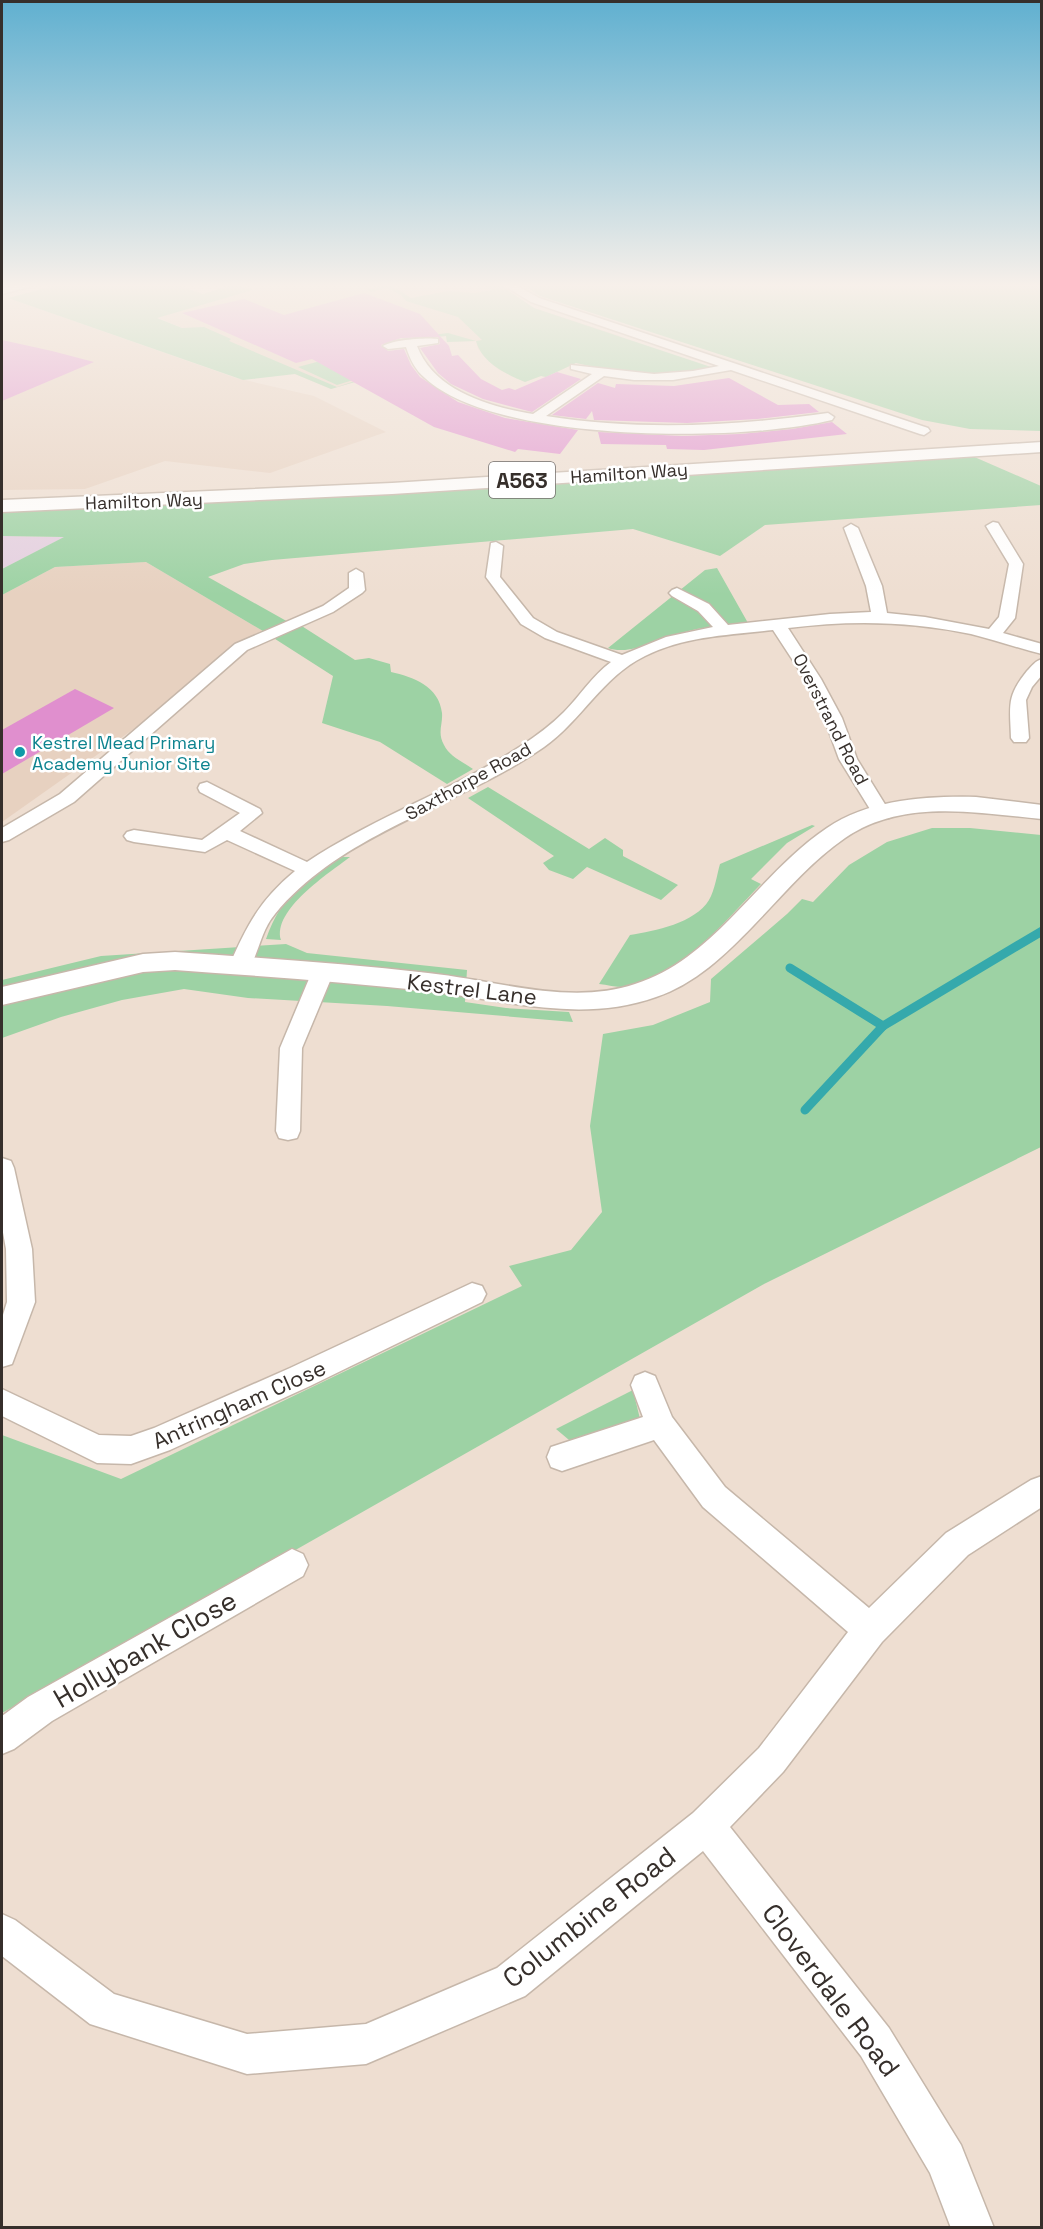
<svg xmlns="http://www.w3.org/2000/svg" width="1043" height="2229" font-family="'Space Grotesk',sans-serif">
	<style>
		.commercial { fill: #e4d0e0 }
		.built { fill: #e7d1c0 }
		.green { fill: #9dd2a4 }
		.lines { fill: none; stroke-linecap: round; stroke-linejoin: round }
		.stream { stroke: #35a9ac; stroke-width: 9 }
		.building { fill: #e08fce }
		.minor-casing { stroke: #c6b7aa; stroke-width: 3 }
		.tertiary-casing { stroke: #c6b7aa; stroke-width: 3 }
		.trunk-casing { stroke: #c6b7aa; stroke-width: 3 }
		.minor { fill: #fff; fill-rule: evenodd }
		.tertiary { fill: #fff; fill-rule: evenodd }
		.trunk { fill: #fff; fill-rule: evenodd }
		.culture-dot { fill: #0f9aa8; stroke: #fff; stroke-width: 2 }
		.labels { text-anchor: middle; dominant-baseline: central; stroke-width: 5; stroke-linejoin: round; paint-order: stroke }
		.far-street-label { font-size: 18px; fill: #362f2b; stroke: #fff }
		.far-culture-label { font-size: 18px; fill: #0d838f; stroke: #fff; text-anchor: start }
		.shield { fill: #fff; stroke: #726d6b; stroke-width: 1.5 }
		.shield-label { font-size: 21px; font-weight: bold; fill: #362f2b }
		.street-label { font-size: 22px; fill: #362f2b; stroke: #fff }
		.near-street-label { font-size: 27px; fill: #362f2b; stroke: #fff }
	</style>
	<rect width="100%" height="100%" fill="#eeded1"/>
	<path class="commercial" d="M2 536 65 537 2 569Z"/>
	<g class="built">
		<path d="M275 283H497L534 308 620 336 592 367 576 363 546 377 541 376 525 382 498 369 478 349 476 341 447 342 446 336 373 343 382 351 388 350 361 380 331 389 156 317Z"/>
		<path d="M8 298 236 378 314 396 386 432 270 473 165 461 85 489 2 490V300Z"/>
		<path d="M146 562 268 634 2 822V595L55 567Z"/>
	</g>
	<g class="green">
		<path d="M64 283H172L203 294 236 284 253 290 157 318 182 328 204 327 231 339 229 341 337 387 400 366 394 363 398 361 397 358 380 353 370 343 448 333 476 341 482 340 458 317 406 301 401 295 387 288 372 292 367 290 392 283H396L391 285 411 298 448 291 475 293 492 290 482 283H497L534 308 711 367 694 372 646 375 617 372 576 363 546 377 541 376 525 382C506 374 482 363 476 341L447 342 446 336 373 343 382 351 399 352 409 371 372 377 331 389 295 374 243 380 8 298Z"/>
		<path d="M520 283H1041V431L970 429 922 420 540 296Z"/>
		<path d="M324 360 363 377 337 385 298 367Z"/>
		<path d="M963 452 1041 486V505L765 525 720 556 633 529 272 560 244 564 208 577 290 623 268 634 146 562 55 567 2 595V569L64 537 2 536V505L186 500Z"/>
		<path d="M717 568 748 623C731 625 714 626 697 629 671 634 632 657 608 648L705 570Z"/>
		<path d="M297 623 355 660 369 658 390 664 391 672C413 677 439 686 442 713 443 725 437 732 444 745 449 756 463 762 473 769L447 784 380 742 322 723 333 676 272 637Z"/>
		<path d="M488 787 589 849 605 838 623 850V856L678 885 661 900 587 867 573 879 549 870 543 863 554 856 468 798Z"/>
		<path d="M812 825 815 826 787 843 751 879 761 884C726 920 679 978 627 987 619 988 608 985 599 984L630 935C655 931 695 923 709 900 715 890 717 874 720 864Z"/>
		<path d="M932 828H970L1041 835V1147L764 1284 299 1548 2 1713V1435L121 1479 522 1286 509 1266 571 1250 602 1212 590 1126 603 1034 653 1025 710 1002 711 979 787 914 802 899 813 902 849 865 887 842Z"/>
		<path d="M340 857H350C329 873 272 910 281 940L266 939C283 893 302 883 340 857Z"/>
		<path d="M286 944 307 953 467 970 465 1002 506 1008 569 1012 573 1022 387 1006 248 998 184 989 122 1000 61 1017 2 1038V980L101 956Z"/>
		<path d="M633 1390 640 1419 575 1445 556 1429Z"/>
	</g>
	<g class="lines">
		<g class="stream">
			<path d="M790 968 883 1026"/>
			<path d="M805 1110 883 1026 1042 931"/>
		</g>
	</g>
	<g class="building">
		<path d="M364 293 420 314 449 346 452 356 458 355 481 379 502 390 509 388 515 390 557 372 581 379 532 412 483 399 451 384 438 373 420 348 440 344 438 337 401 338 381 345 388 351 404 349 411 365 420 377 458 402 505 418 578 430 560 454 518 449 515 452 434 427 312 359 296 363 182 313 244 299 284 315Z"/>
		<path d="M2 340 52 351 94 362 2 401Z"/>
		<path d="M729 378 778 405 809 404 819 412 757 419 687 423 594 420 592 411 586 419 552 415 598 383 615 388 616 384 674 386Z"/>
		<path d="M832 422 847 434 704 450 667 449 666 445 601 444 598 432 682 436 740 434 792 429Z"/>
		<path d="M75 689 114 708 2 774V730Z"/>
	</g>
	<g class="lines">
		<defs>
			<g id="minor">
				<path d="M25 283H44L2 294V288Z"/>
				<path d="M500 283H512L539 298 928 428 930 431 924 435 920 434 731 370 673 380H634L604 376 546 416C641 431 734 426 828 413L834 417 832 420C741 442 496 444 425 378 415 370 410 359 406 347L388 349 383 346C391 340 427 337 438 339V343L417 346C434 391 490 407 533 414L592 374 571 369V365L654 374 693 371 719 366 531 302Z"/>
				<path d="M993 522 998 523 1023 564 1015 618 1003 633 1042 644V654C1018 648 995 640 971 634 909 621 851 620 788 628L821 679 842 718 857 759 891 814 889 818H875L873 814 839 759 824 718 805 679 773 630C730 635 685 636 645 656 602 677 582 720 544 747 458 807 344 831 275 914 261 930 259 953 248 971L240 973 232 971 229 966C247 925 260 900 295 871L227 840 205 852 134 842 127 840 124 836 127 832 134 830 202 840 240 813 200 792 198 788 200 784 207 782 260 809 262 813 240 831 307 862C375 817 453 790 521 746 536 736 551 725 564 712 580 696 592 676 611 662L545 638 521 624 486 577 491 543 496 542 503 546 500 577 533 618 557 632 622 655 666 637 713 627 698 611 672 596 669 593 672 590 677 588 709 604 728 625 830 614 871 612 866 586 844 528 851 524 858 528 882 586 887 613 925 617 989 629 999 617 1009 564 986 526Z"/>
				<path d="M356 569 363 573 365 590 362 593 333 612 247 650 74 802 9 840 2 842V828L60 794 235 644 323 606 349 588V573Z"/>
				<path d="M1042 659V675L1032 687 1026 700 1029 738 1026 742H1014L1011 738C1010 706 1006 697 1027 671 1032 666 1035 661 1042 659Z"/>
				<path d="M322 967 330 969 333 974 302 1048 300 1131 297 1138 288 1140 279 1138 276 1131 280 1048 311 974 314 969Z"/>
				<path d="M2 1158 11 1161 14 1168 32 1249 35 1302 12 1364 2 1367V1318L7 1302 6 1249 2 1227Z"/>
				<path d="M472 1283 482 1286 486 1294 482 1302 310 1386 170 1450 131 1464 97 1463 2 1416V1389L99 1435 131 1436 154 1428 290 1368Z"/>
				<path d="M645 1372 655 1376 672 1417 725 1487 869 1608 946 1533 1031 1480 1042 1476V1507L968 1555 882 1642 783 1772 730 1827 889 2028 961 2145 994 2228H951L930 2173 861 2056 703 1851 525 1996 366 2064 247 2074 90 2024 2 1956V1914L15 1920 114 1994 247 2034 366 2024 497 1968 693 1813 759 1748 848 1632 703 1507 654 1440 562 1471 551 1467 547 1457 551 1447 643 1417 631 1385 635 1376Z"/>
				<path d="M292 1549 303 1554 308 1565 303 1576 52 1721 14 1749 2 1754V1716L28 1697Z"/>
			</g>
			<path id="tertiary" d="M976 797 1042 805V819C977 813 903 798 845 838 810 862 782 896 753 926 725 955 695 984 656 997 580 1024 505 1000 428 991 344 982 259 976 175 970L143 972 2 1005V987L143 954 175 952C259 958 344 963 428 973 495 980 570 1006 635 984 674 972 703 946 731 918 762 887 791 852 827 828 870 799 927 796 976 797Z"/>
			<path id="trunk" d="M1042 442V452L392 494 2 512V500L392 483Z"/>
		</defs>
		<use href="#minor" class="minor-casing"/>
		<use href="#tertiary" class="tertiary-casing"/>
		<use href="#trunk" class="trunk-casing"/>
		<use href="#minor" class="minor"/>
		<use href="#tertiary" class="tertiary"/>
		<use href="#trunk" class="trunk"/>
	</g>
	<linearGradient id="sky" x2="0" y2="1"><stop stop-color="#60b0d0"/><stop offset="0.48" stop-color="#f7f0ea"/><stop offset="1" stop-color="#f7f0ea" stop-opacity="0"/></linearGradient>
	<rect width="1043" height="595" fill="url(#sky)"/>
	<circle class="culture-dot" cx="20" cy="752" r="6"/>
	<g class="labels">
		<g class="far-street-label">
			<text transform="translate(629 473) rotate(-4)">Hamilton Way</text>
			<text transform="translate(144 501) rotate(-2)">Hamilton Way</text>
			<text transform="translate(831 719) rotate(63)">Overstrand Road</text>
			<text transform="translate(468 781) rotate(-29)">Saxthorpe Road</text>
		</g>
		<g class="far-culture-label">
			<text x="32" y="742">Kestrel Mead Primary<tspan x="32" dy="21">Academy Junior Site</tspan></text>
		</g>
		<rect class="shield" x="489" y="462" width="66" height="36" rx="4.5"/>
		<g class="shield-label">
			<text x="522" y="480">A563</text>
		</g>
		<g class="street-label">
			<text transform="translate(472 989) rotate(7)">Kestrel Lane</text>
			<text transform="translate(239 1404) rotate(-24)">Antringham Close</text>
		</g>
		<g class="near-street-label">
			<text transform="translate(145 1649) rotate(-30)">Hollybank Close</text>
			<text transform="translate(589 1917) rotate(-38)">Columbine Road</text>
			<text transform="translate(831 1990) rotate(53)">Cloverdale Road</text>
		</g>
	</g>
	<rect width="1043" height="2229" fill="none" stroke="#362f2b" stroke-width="6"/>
</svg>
